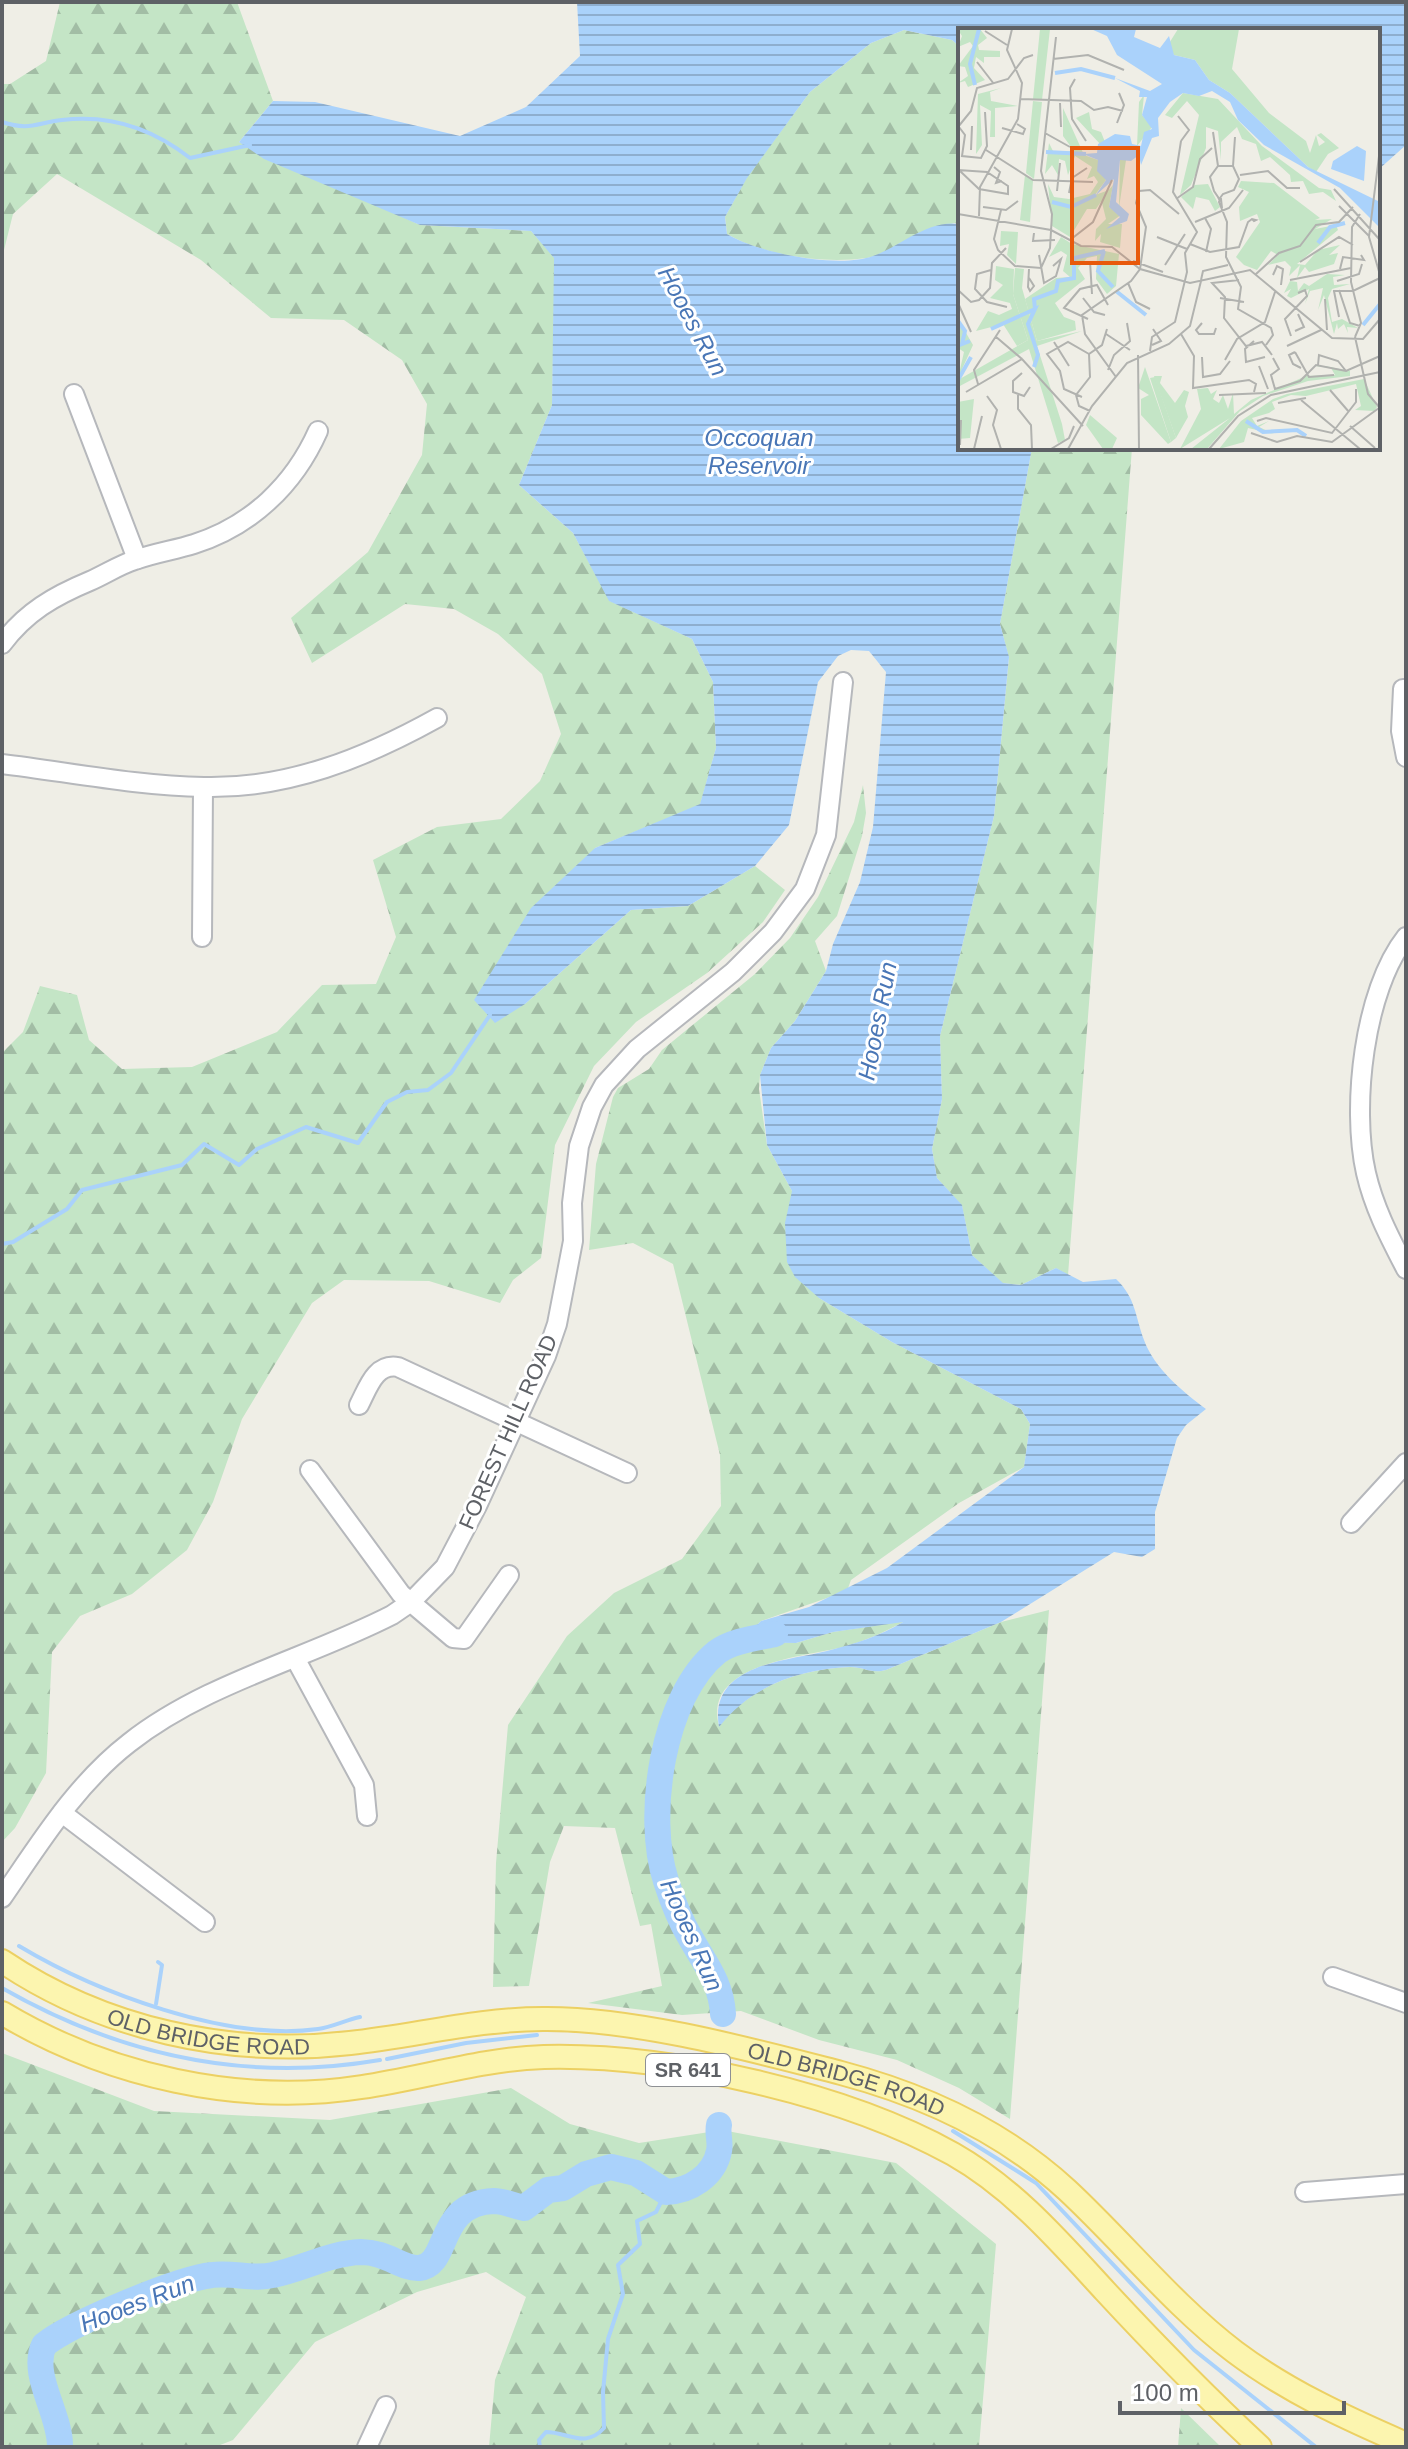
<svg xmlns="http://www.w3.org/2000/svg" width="1408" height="2449" font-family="Helvetica,sans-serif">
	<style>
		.forest { fill: url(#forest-firs) }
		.water { fill: url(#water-rules) }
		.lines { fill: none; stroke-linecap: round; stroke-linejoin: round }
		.stream { stroke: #aad2fb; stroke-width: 4 }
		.river { stroke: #aad2fb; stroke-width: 26 }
		.minor-casing { stroke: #b6b8bc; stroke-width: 22 }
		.major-casing { stroke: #ecd063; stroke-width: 26 }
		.minor { stroke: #fff; stroke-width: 18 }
		.major { stroke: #fcf5af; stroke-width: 22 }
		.labels { text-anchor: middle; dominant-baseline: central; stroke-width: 6; stroke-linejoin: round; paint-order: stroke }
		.shield { fill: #fff; stroke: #8e9094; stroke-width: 2 }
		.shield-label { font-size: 20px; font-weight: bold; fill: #5e6166 }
		.street-label { font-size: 22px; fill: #5e6166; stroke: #fff }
		.water-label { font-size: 24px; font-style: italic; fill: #4976b6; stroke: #fff }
		.inset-river { fill: none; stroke: #aad2fb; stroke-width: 4 }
		.inset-road { fill: none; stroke: #b1b2af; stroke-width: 2 }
		.view { fill: #e8590c; fill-opacity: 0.15; stroke: #e8590c; stroke-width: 4 }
		.inset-edge { fill: none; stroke: #5e6166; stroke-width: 4 }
	</style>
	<defs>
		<pattern id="forest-firs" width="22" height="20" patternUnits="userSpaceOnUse" patternTransform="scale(2)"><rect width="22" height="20" fill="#c4e5c6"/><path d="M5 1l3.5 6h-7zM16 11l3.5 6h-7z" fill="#a2bda5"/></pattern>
		<pattern id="water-rules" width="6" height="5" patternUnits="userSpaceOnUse" patternTransform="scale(2)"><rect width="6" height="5" fill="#aad2fb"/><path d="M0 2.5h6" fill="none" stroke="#8eaecf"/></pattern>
	</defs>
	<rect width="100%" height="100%" fill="#efeee6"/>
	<g class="forest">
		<path d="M60 2H237L273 101 239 142 420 225 531 231 555 258 552 405 519 485 573 533 610 601 692 639 713 682 716 748 700 805 595 848 525 1004 631 910 688 906 755 866 785 890 763 922 707 973 636 1022 594 1066 555 1145 541 1258 513 1280 500 1303 429 1281 344 1280 312 1303 242 1419 213 1502 187 1550 132 1594 80 1616 52 1652 46 1773 15 1828 2 1842V1053L23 1032 40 986 77 995 89 1040 122 1069 192 1067 277 1032 322 985 376 984 396 937 373 860 437 827 501 819 540 781 561 734 542 674 498 634 454 609 405 604 312 663 291 618 368 552 422 455 427 404 402 360 344 320 271 318 201 260 57 174 13 214 2 258V84H10L46 61Z"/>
		<path d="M904 30 952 40 960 47V224L954 223C931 232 889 254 867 258 823 264 765 256 727 234L725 217 747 177 810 92 871 43Z"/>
		<path d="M1032 448H1132L1068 1275 1056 1268 1021 1285 1002 1283 972 1255 962 1206 937 1178 932 1149 942 1099 940 1036 994 816 1009 658 1000 624Z"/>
		<path d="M863 785 866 813 862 836 837 916 815 941 826 971 795 1021 771 1048 760 1075 759 1089 767 1145 792 1191 819 1298 892 1342 1021 1409 1030 1424 1024 1467 959 1503 851 1580 847 1591 761 1621 741 1642 796 1643 833 1632 905 1621C885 1632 865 1641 843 1647 805 1657 702 1663 719 1726 751 1686 799 1669 850 1667 864 1667 871 1674 886 1670L1001 1622 1049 1610 1010 2119 959 2088 897 2060 819 2040 741 2011 682 2015 588 2003 662 1986 651 1924 640 1926 615 1828 564 1826 550 1862 529 1986 493 1987 496 1863 508 1725 567 1636 614 1593 682 1559 721 1506 720 1455 673 1264 633 1243 589 1250 596 1164 613 1097 618 1088 649 1069 662 1050 755 974 790 938 818 897 854 822Z"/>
		<path d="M2 2053 154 2111 330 2120 511 2088 570 2124 639 2143 722 2130 896 2163 996 2244 979 2447H489L495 2380 526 2297 486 2272 417 2292 315 2342 233 2440 215 2447H2Z"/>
		<path d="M1181 2408 1221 2447H1178Z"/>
	</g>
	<path class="water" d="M577 2H1406V145L1378 170V30H960V47L952 40 904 30 871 43 810 92 747 178 725 217 727 234C758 253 839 269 873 256 901 246 928 219 960 224V448H1032L1000 624 1009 657 994 816 940 1036 942 1099 932 1149 937 1178 962 1205 972 1255 1003 1283 1021 1285 1056 1268 1083 1282 1116 1279C1136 1298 1135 1316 1144 1340 1154 1368 1183 1392 1206 1409L1186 1425 1177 1438 1155 1512V1549L1142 1557 1114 1552 1001 1622 886 1670C871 1674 864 1667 850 1667 799 1669 751 1686 719 1727 708 1664 787 1661 827 1651 854 1644 880 1636 903 1622L833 1632 796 1643 740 1642 761 1621 809 1607 887 1568 1024 1467 1030 1424 1021 1409 892 1342 819 1298 795 1277 787 1262 785 1223 792 1191 767 1145 760 1075 771 1048 795 1021 826 971 833 944 860 882 873 827 886 672 869 651 851 650 838 656 818 682 789 825 755 866 688 906 631 910 525 1004 495 1023 474 1000 531 908 595 848 700 804 716 748 713 682 692 639 609 601 573 533 519 485 552 405 554 258 531 231 420 225 264 159 239 142 273 101 315 102 460 136 526 107 580 56Z"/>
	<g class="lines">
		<g class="stream">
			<path d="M2 122C30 131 36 123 62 120 111 114 153 129 190 158L250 145"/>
			<path d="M2 1244 13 1242 67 1209 82 1190 182 1165 204 1144 239 1165 257 1149 306 1127 358 1143 387 1102 407 1092 428 1090 451 1073 490 1015"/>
			<path d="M19 1946C96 1992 227 2042 318 2029 332 2027 346 2020 360 2017"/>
			<path d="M2 1988C119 2055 246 2083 380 2060"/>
			<path d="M156 2004 162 1965 158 1962"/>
			<path d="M387 2059 466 2043 537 2035"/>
			<path d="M953 2131 1036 2183 1194 2350 1316 2447"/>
			<path d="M540 2447 539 2440 546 2432C568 2432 585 2449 604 2428L603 2392 608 2339 623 2294 618 2265 640 2244 637 2221 656 2212 666 2192"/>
		</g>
		<g class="river">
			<path d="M723 2014C721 1982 705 1964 690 1937 680 1920 672 1900 666 1881 645 1817 662 1696 717 1652 732 1641 756 1638 775 1634"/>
			<path d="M60 2447C61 2415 30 2375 44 2345 71 2323 178 2279 212 2275 233 2272 253 2280 273 2275 303 2269 330 2253 361 2252 387 2252 402 2269 419 2268 451 2265 435 2203 494 2201 505 2201 513 2206 524 2208L548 2190 563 2188 586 2174 611 2167 636 2173 666 2192C690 2191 714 2176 719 2151 721 2142 717 2134 719 2125"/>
		</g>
		<defs>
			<g id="minor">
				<path d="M74 394 137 559"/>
				<path d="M2 644C26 612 54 596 90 581 106 574 119 565 135 560 154 553 175 550 194 544 251 526 294 485 318 431"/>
				<path d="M1403 689 1401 731 1406 757"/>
				<path d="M2 764C68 772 137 786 204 787 288 789 365 758 437 718"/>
				<path d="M202 937 203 787"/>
				<path d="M1406 937C1364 990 1351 1107 1366 1173 1374 1208 1390 1238 1406 1269"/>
				<path d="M359 1405C368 1388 375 1363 398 1367L627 1473"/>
				<path d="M310 1470 401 1594 453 1638 464 1639 509 1575"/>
				<path d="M1351 1523 1406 1463"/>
				<path d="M295 1658 364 1785 367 1816"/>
				<path d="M62 1813 205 1922"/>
				<path d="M2 1898C40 1843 76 1784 129 1743 205 1683 306 1659 392 1615L411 1602 445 1567 477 1506 546 1356 557 1324 573 1241 572 1203 579 1146 592 1107 604 1085 637 1049 733 972 773 932 805 889 826 835 843 682"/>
				<path d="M1333 1977 1406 2003"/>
				<path d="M1305 2192 1406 2184"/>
				<path d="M367 2447 386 2406"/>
			</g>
			<g id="major">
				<path id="s1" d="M2 1961C103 2029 229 2057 350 2043 415 2036 478 2019 543 2019 635 2018 752 2050 841 2073 924 2095 1004 2132 1067 2190 1124 2243 1173 2305 1235 2352 1287 2391 1346 2418 1406 2444"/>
				<path d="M2 2013C107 2076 240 2106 362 2087 423 2078 482 2059 544 2057 669 2054 843 2093 953 2154 1013 2188 1059 2241 1105 2291 1155 2345 1206 2397 1260 2447"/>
			</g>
		</defs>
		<use href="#minor" class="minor-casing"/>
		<use href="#major" class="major-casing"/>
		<use href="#minor" class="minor"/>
		<use href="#major" class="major"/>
	</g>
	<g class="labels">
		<rect class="shield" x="646" y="2054" width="84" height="32" rx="6"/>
		<g class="shield-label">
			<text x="688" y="2070">SR 641</text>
		</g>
		<g class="street-label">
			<text transform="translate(508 1432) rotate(-66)">FOREST HILL ROAD</text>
			<text stroke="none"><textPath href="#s1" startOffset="222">OLD BRIDGE ROAD</textPath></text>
			<text stroke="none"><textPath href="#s1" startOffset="870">OLD BRIDGE ROAD</textPath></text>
		</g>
		<g class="water-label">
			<text transform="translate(693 321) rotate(62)">Hooes Run</text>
			<text x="759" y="437">Occoquan<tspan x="759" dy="28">Reservoir</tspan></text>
			<text transform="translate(877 1021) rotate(-79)">Hooes Run</text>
			<text transform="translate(692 1935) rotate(66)">Hooes Run</text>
			<text transform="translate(137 2303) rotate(-21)">Hooes Run</text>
		</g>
	</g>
	<g transform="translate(958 28)">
		<rect width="422" height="422" fill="#efeee6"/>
		<path d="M82 1H92L84 72 75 71ZM75 73 84 74 76 151 68 145ZM67 147 75 153 72 194 62 192ZM57 240 66 241 64 260 79 313 124 303 79 318 104 396 107 412 100 415 71 321 0 359V352L70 312 55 266ZM197 349 218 410 213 414 192 350ZM16 371 12 410 0 411V374Z" fill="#c4e5c6"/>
		<path d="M22 1 29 10 20 17 21 22 42 23V29H26V35L18 29 16 40 27 52 10 59 7 53 0 55 10 48 7 39 0 38 15 18 12 14 0 19 4 8 0 2ZM220 1H281L274 41 311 85 348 113 352 125 358 107 361 118 367 114 359 107 363 105 381 120 370 126 358 144 350 139 272 65 251 52 237 32 216 27 210 17ZM43 60 32 64 33 73 60 78 37 80V109H32L33 83 22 77 24 117 18 126 20 66ZM225 65 260 71 304 118 361 160 373 162 378 173 365 164 351 166 345 153 333 154 332 147 312 129 303 133 298 116 284 111 279 99 263 114V132L260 103 248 99V120L233 157 222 167 241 87 229 73 214 90 207 87ZM186 67 184 87 194 99 179 118 181 74ZM105 80 126 127 140 132 148 152 137 167 151 162 138 181H129L112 209 94 198 90 156 96 169 111 171 132 166 140 154 136 148 129 151 134 139 117 128 110 147 107 133 101 131 100 147 94 137 87 146 91 115 96 125 116 123 105 108ZM131 84 134 101 143 104 147 114 143 117 118 90ZM158 121 168 132 161 180 162 133 148 130ZM283 153 316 155 362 190 357 192 374 191 357 201 378 197 380 202 339 236 347 237 360 222 382 217 371 227 380 225 376 236 351 244 347 239 339 250 342 237 331 248 333 239 327 233 310 237 320 227 313 223 299 242 286 237 278 229 302 194 299 186 282 193 281 179 291 164 280 159ZM250 156 262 179 257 183 251 172 238 169 235 181 223 169 237 157ZM155 157 151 179 163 187 150 196H164L162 220 142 214 143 206 137 213 138 201 148 191 143 171ZM43 203 60 204 58 236 49 227 51 216 42 218ZM103 209 114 216 161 226 158 258 149 266 138 251 139 228 129 230 120 240 127 251 97 275 106 289 117 293 118 302 79 313 67 271 98 250 112 249 105 243 109 227 103 223 91 229ZM38 238 56 241 55 266 70 312 59 318 45 296 18 303 30 283 41 287 54 281 52 275 32 270 45 257 37 252ZM369 246 387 247 375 249 376 257 392 256 374 261 370 270 374 294 384 291 400 300 389 299 390 305 386 296 380 301 379 295 376 306 366 267 360 282 365 260 352 263 347 276 351 261 333 270 329 268 333 261 326 265 332 253 339 254 340 263 346 255 351 258ZM0 291 15 317 0 350 6 324 0 320ZM357 338H367L392 343V348L350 353 305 368 282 383 249 421H233L272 390 222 421 243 381 239 361 250 360 253 366 259 362 255 371 261 375 265 367 270 381 275 365 276 386 293 372 348 348 377 347 373 340ZM187 339 213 414 210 416 183 387V371L191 367 180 360ZM196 348H204L202 355 217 375 226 362 231 364 227 378 230 389 218 410ZM406 351 419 379 416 383 397 382 403 378 398 356 348 368 333 367 314 374 317 381 311 385 294 390 299 398 311 393 301 399 316 406 290 400 286 414 261 421 283 393 315 371 329 366ZM132 387 159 410 154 421H145L128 397Z" fill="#c4e5c6"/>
		<path d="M133 1H178L176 9 202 20 211 8 216 27 237 32 251 52 272 65 350 139 422 174V200L382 160 306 117 280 92 272 74 254 63 241 68 225 65 212 74 200 90 201 108 194 110 183 137 181 127 173 133 162 132 158 174 171 186 169 193 148 201 162 189 151 179 156 151 137 168 148 152 139 143 140 132 125 126 139 125 140 116 157 106 172 108 174 116 183 118 186 104 194 101 184 87 189 69H181L182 63 157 50 192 63 204 56 159 27 149 8ZM399 118 408 123 406 153 373 141 375 133Z" fill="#aad2fb"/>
		<path class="inset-river" d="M97 45 123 41 157 50M17 57 12 36 21 1M88 124 128 126M94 174 113 179 138 167M360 215 372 199 387 195M146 223 140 243 155 259M158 263 188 287M77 281 76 271 98 263 100 253 116 250V230L147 223M0 293 7 303 4 316 12 313M405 297 422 276M33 301 77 281 70 296 80 327 76 339M0 352 13 329M288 393 305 404 339 402 348 408"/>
		<path class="inset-road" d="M27 3 49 17M95 31 130 27 166 42M19 34 36 56M117 51 112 60 114 91 128 113M63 71 123 73 136 82 150 79 165 83M102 75 103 99M220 88 231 102 223 113M159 95 166 77 161 65M0 99 13 83 19 60 50 51 66 30 75 27M1 99 7 107 4 128 23 130 29 118 27 84M44 100 65 106 67 101 59 96M255 104 260 138M87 105 112 119M422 120 411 209 422 247M13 122 14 98M28 122 75 152 135 154M275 138 277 109M36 139 42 144 38 155 44 153M0 142 29 144 50 158V166L21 161 2 143M282 147 310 143 329 160H342M376 161 422 212M99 163 102 135M111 165 114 150 129 140M218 171 235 159 242 131 254 120M381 178 411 208M25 179 48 182 60 173M264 180 263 171H261L260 169 256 163 252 149 260 138H275L281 151 276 162 265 166 262 170V171L261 174 269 194 268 229 283 259 280 281 313 300 315 307 308 317M43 182 36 211 40 222 57 238 83 240 92 220 94 186 83 143 98 9M0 186 93 202 123 218 154 219 182 241 232 255 292 242 374 310 405 311 422 291M21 188 22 159 60 91 64 55 49 22 54 1M247 190 253 201 248 224M237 194 271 180 285 162M76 205 75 213 97 212M199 209 229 221M112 212 135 194 154 152M232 216 252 224 281 219 290 194 294 191 298 192 296 193 294 191M81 227 86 255 98 248 103 231 95 238M132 233 134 266M175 233 205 244M342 234 381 209 395 217M207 237 227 206M382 241 385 229 406 232 403 227M33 242 19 246 17 261 29 274 49 279M298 246 321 225 342 218 358 197 381 194 395 179M315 247 319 238 325 241 323 257M71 250 76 258 72 263 70 259 71 241M243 252 245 243 270 237M281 252 254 255 267 269 266 290 288 318 304 314 314 327M332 252 393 240M379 253 401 246 404 236M170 255 178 274 192 281M0 262 13 274 21 272 32 260 34 235 48 220M381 262 392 295 402 298M375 263H395L422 250M376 263 381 289M125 270 136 284 147 287M262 270 286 274M367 271 369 302M0 275 13 304M130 291 106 280 122 261 139 257 150 277M244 295 238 302 241 306H256L258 300M337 303 346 299 340 286M148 306 172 322M223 306 236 328 235 360 291 352 298 356 296 364M37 308 64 331M333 308 327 291 349 268 347 262 340 265M397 309 403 295 393 254 394 199 402 186M397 309 410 366 422 380M296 313 287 321 288 334 307 329M96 314 111 338M194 317 203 313 195 301M329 318 363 302M192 323 194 309 217 294 229 244 227 225 239 204 215 164 223 113M337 324 351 349 376 347M337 324 331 327 335 336 343 340M180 327 181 421M244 329 245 349 262 346 272 333M315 330 321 341 313 347 317 361 342 353 358 337 388 343 422 328M267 332 279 311 307 294 317 264M360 337 361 327 380 333 388 343M301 338 310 361M150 342 156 327 172 313 169 295M64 345 55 353V364L66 368 72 359M158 349 127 306 124 287 173 253 182 241 188 199 178 175 181 163 192 162 221 186M20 356 16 342 42 302M372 362 391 384M8 364 64 331 125 398M60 367V381L73 397 74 421M261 367 308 365M29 368 39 382 35 397 43 421M124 369 106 361 102 343 89 326 110 314 131 326M343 372 402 421M320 375 348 370M132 383 121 378 118 367 132 349 131 326 144 317 149 301M299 393 308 390 374 405 398 374V361M392 398 417 420M293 405 319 414 339 408 374 414 421 380M2 417 3 392M16 421 24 388M93 421 111 410 116 398M110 421 134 378 169 335 211 316 232 298 243 253M251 421 280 388 313 367 422 344"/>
		<path class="view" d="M114 120H180V235H114Z"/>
		<rect width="422" height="422" class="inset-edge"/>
	</g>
	<rect width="1408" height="2449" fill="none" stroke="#5e6166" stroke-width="8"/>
	<path d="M1120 2401v12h224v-12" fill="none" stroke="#5e6166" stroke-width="4"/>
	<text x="1132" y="2401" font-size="24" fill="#5e6166" stroke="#ffffff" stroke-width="6" paint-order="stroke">100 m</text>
</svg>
